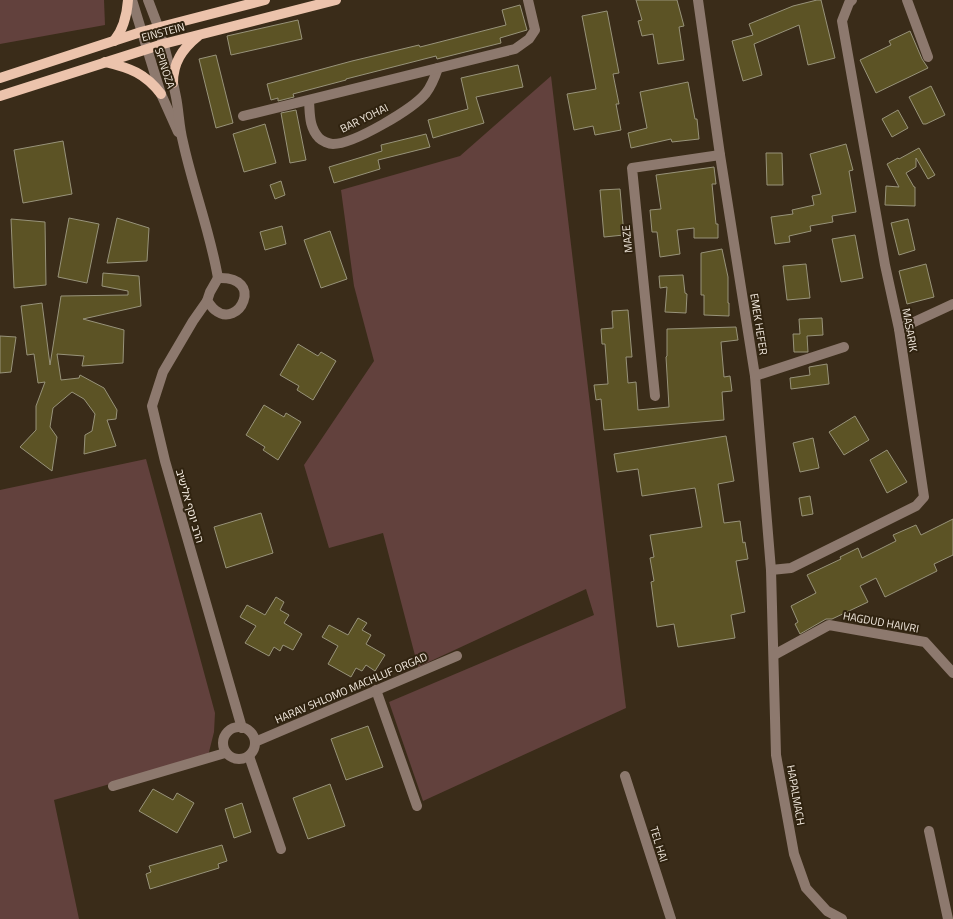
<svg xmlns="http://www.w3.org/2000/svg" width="953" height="919" font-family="'Titillium Web','Noto Sans Hebrew',sans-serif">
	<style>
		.green { fill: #62413d }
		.building { fill: #5c5325; stroke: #98937a }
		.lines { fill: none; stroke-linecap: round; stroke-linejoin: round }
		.minor { stroke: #8d796e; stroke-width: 10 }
		.major { stroke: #ecc3ac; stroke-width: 10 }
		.labels { text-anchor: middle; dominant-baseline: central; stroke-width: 4; stroke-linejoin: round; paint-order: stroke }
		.street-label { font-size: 11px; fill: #f4ebe0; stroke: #302310 }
	</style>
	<rect width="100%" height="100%" fill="#3a2c19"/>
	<g class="green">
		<path d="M0 0H104L105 25 0 44Z"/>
		<path d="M551 76 626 708 423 801 389 702 594 615 586 589 418 667 383 533 329 548 304 465 374 361 354 286 341 190 460 156Z"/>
		<path d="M146 459 215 713 214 732 208 756 54 800 79 919H0V490Z"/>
	</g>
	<g class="building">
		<path d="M636 0H677L684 26 679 27 684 60 658 64 653 34 642 36 638 21 642 20Z"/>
		<path d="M817 0H821L835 58 808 65 799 25 754 44 762 75 743 81 732 41 753 35 749 24 793 6Z"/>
		<path d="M520 5 527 30 500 38 501 43 437 59 436 56 346 79V80L293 94 294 97 278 101V98L271 100 267 84 352 61 419 45 420 47 506 25 502 10Z"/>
		<path d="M607 11 619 73 613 74 619 104H616L621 130 595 135 593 126 574 130 567 94 596 89 582 16Z"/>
		<path d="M298 20 302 39 231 55 227 36Z"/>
		<path d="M910 31 922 59 928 68 876 93 860 60 891 45 889 41Z"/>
		<path d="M216 55 233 123 216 128 199 59Z"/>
		<path d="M518 65 523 87 476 97 484 123 433 138 428 120 468 109 461 78Z"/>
		<path d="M688 82 695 119H697L699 139 672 142 671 139 631 148 628 133 647 128 640 92Z"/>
		<path d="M931 86 945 115 926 124H923L909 97Z"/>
		<path d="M296 110 306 160 290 163 281 113Z"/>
		<path d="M898 110 908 128 892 137 882 119Z"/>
		<path d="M265 124 276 163 244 172 233 134Z"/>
		<path d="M426 134 430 147 378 160 380 169 334 183 329 167 382 151 381 145Z"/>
		<path d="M63 141 72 194 23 203 14 150Z"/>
		<path d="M846 144 853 170 849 171 856 212 832 216 833 222 810 226 811 231 789 236 790 242 775 244 771 217 793 214 792 210 814 205 812 196 821 194 810 154Z"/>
		<path d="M919 148 935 175 928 179 916 158V167L906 173 914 187H915V206L885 205 886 186 899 187 887 164 898 158 899 159Z"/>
		<path d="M766 153H782L783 185H767Z"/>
		<path d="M714 167 716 184H712L716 224H718V238H694V228L677 230 680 254 660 257 657 232H652L650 210 661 209 656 175Z"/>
		<path d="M281 181 285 195 275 199 270 185Z"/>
		<path d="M620 189 624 235 604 237 600 190Z"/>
		<path d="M69 218 99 224 87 283 58 277Z"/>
		<path d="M117 218 149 228 147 261 107 263Z"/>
		<path d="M11 219 45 222 46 285 14 288Z"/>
		<path d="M908 219 915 250 899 255 891 223Z"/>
		<path d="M282 226 286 244 265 250 260 232Z"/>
		<path d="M330 231 347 279 321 288 304 240Z"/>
		<path d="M855 235 863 278 841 282 832 239Z"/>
		<path d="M722 249 728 277V303H729V316L704 315V295H701V253Z"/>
		<path d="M806 264 810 298 787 300 783 266Z"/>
		<path d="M926 264 934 297 907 304 899 271Z"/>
		<path d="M103 273 139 276 141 306 83 319 124 330 123 363 82 366 84 356 57 354 61 380 79 378 80 375 104 388 117 410 116 419 107 420 116 446 84 454 85 435 92 431 95 414 84 399 72 392 53 408 50 427 57 437 52 471 20 447 36 430V406L45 382 38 383 34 354 27 355 21 306 42 303 50 365 61 296 128 295V291L102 286Z"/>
		<path d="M683 275 685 293 687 294 686 313 665 312 667 287 660 288 659 276Z"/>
		<path d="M628 310 632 357H626L628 383 636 382 638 410 669 407 666 357 667 356V329L736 327 738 340 721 342 724 377 730 376 732 391 722 392 724 420 604 430 601 399 596 400 594 385 608 384 605 344H602L601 329 613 328 612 311Z"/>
		<path d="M822 318 823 335 807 336 808 352H794L793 334H800L799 319Z"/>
		<path d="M0 336 16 337 11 372 0 373Z"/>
		<path d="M298 344 318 356 321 352 336 361 313 400 297 390 299 386 280 375Z"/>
		<path d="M827 364 829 384 791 389 790 378 810 375 809 367Z"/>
		<path d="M264 405 284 417 286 413 301 422 278 460 263 450 265 447 246 435Z"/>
		<path d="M855 416 869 440 844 455 829 432Z"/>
		<path d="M726 436 734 481 718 484 724 523 740 521 743 543 745 542 748 559 736 561 745 612 731 615 735 638 678 647 674 624 657 627 651 582 654 581 650 558 654 557 650 535 702 527 695 488 642 496 638 469 617 472 614 454Z"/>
		<path d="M813 438 819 468 800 472 793 443Z"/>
		<path d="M887 450 907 482 887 493 870 460Z"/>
		<path d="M810 496 813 514 802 516 799 498Z"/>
		<path d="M261 513 273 553 226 568 214 527Z"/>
		<path d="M953 519V555L934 564 937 571 885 597 876 578 860 586 868 602 832 619H826L800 634 795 624 798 622 791 606 816 593 807 575 841 559 840 557 858 548 862 558 896 541 893 535 916 525 921 535Z"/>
		<path d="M276 597 284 602 280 610 289 615 284 623 302 634 293 650 283 645 280 651 274 647 269 656 245 643 256 626 240 617 247 605 265 615Z"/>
		<path d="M358 618 367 623 362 630 371 635 366 644 385 655 375 671 366 665 362 671 356 668 351 677 328 664 338 646 322 637 329 625 348 635Z"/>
		<path d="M368 726 383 767 346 780 331 739Z"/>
		<path d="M330 784 345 826 308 839 293 798Z"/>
		<path d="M153 789 173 800 177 793 194 803 177 833 139 811Z"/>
		<path d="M242 803 251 832 234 838 225 809Z"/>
		<path d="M222 845 227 861 218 864 219 868 150 889 146 874 151 872 149 866Z"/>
	</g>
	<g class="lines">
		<g class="minor">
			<path d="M132 0 161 94 178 132"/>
			<path d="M148 0C161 31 170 64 176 97 179 112 179 127 183 142 193 188 210 231 218 278"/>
			<path d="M698 0 720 155 755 376 771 570 776 755 794 854 806 888 827 911 842 919"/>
			<path d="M907 0 928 57"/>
			<path d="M309 101C310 115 309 127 319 138 322 141 329 144 333 144 354 144 413 109 426 93 432 85 435 77 438 68"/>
			<path d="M243 116 515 49 529 39 535 30 528 0"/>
			<path d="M218 278 210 292 207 301 193 321 163 372 152 406 165 461 242 728"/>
			<path d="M207 301C210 304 212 308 215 310 239 330 266 276 218 278"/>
			<path d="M899 329 953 304"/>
			<path d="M755 376 844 347"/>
			<path d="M655 396 632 168 720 155"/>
			<path d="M771 570 791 568 916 506 924 497 899 329 885 265 842 21 849 3 852 0"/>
			<path d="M774 655 829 625 925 642 953 673"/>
			<path d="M376 690 417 806"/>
			<circle cx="239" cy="743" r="16"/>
			<path d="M255 742 457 656"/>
			<path d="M249 756 281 849"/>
			<path d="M625 776 671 919"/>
			<path d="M113 786 225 753"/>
			<path d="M929 831 948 919"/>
		</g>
		<g class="major">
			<path d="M114 41C123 30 127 14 128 0"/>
			<path d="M105 62C130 68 145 73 161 94"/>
			<path d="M0 78 141 32 265 0"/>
			<path d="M173 83C173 63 182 49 198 36"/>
			<path d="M0 96 163 44 336 0"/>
		</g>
	</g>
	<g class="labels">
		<g class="street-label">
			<text transform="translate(163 32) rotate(-15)">EINSTEIN</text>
			<text transform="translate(165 68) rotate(72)">SPINOZA</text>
			<text transform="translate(364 118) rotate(-26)">BAR YOHAI</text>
			<text transform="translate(627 239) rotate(-96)">MAZE</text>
			<text transform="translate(759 324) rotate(81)">EMEK HEFER</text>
			<text transform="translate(910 330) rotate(80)">MASARIK</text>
			<text transform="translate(190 506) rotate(74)">הרב יוסף אלישיב</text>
			<text transform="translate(881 622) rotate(10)">HAGDUD HAIVRI</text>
			<text transform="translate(351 688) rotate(-23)">HARAV SHLOMO MACHLUF ORGAD</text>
			<text transform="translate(796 795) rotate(80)">HAPALMACH</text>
			<text transform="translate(659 844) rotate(73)">TEL HAI</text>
		</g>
	</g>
</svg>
